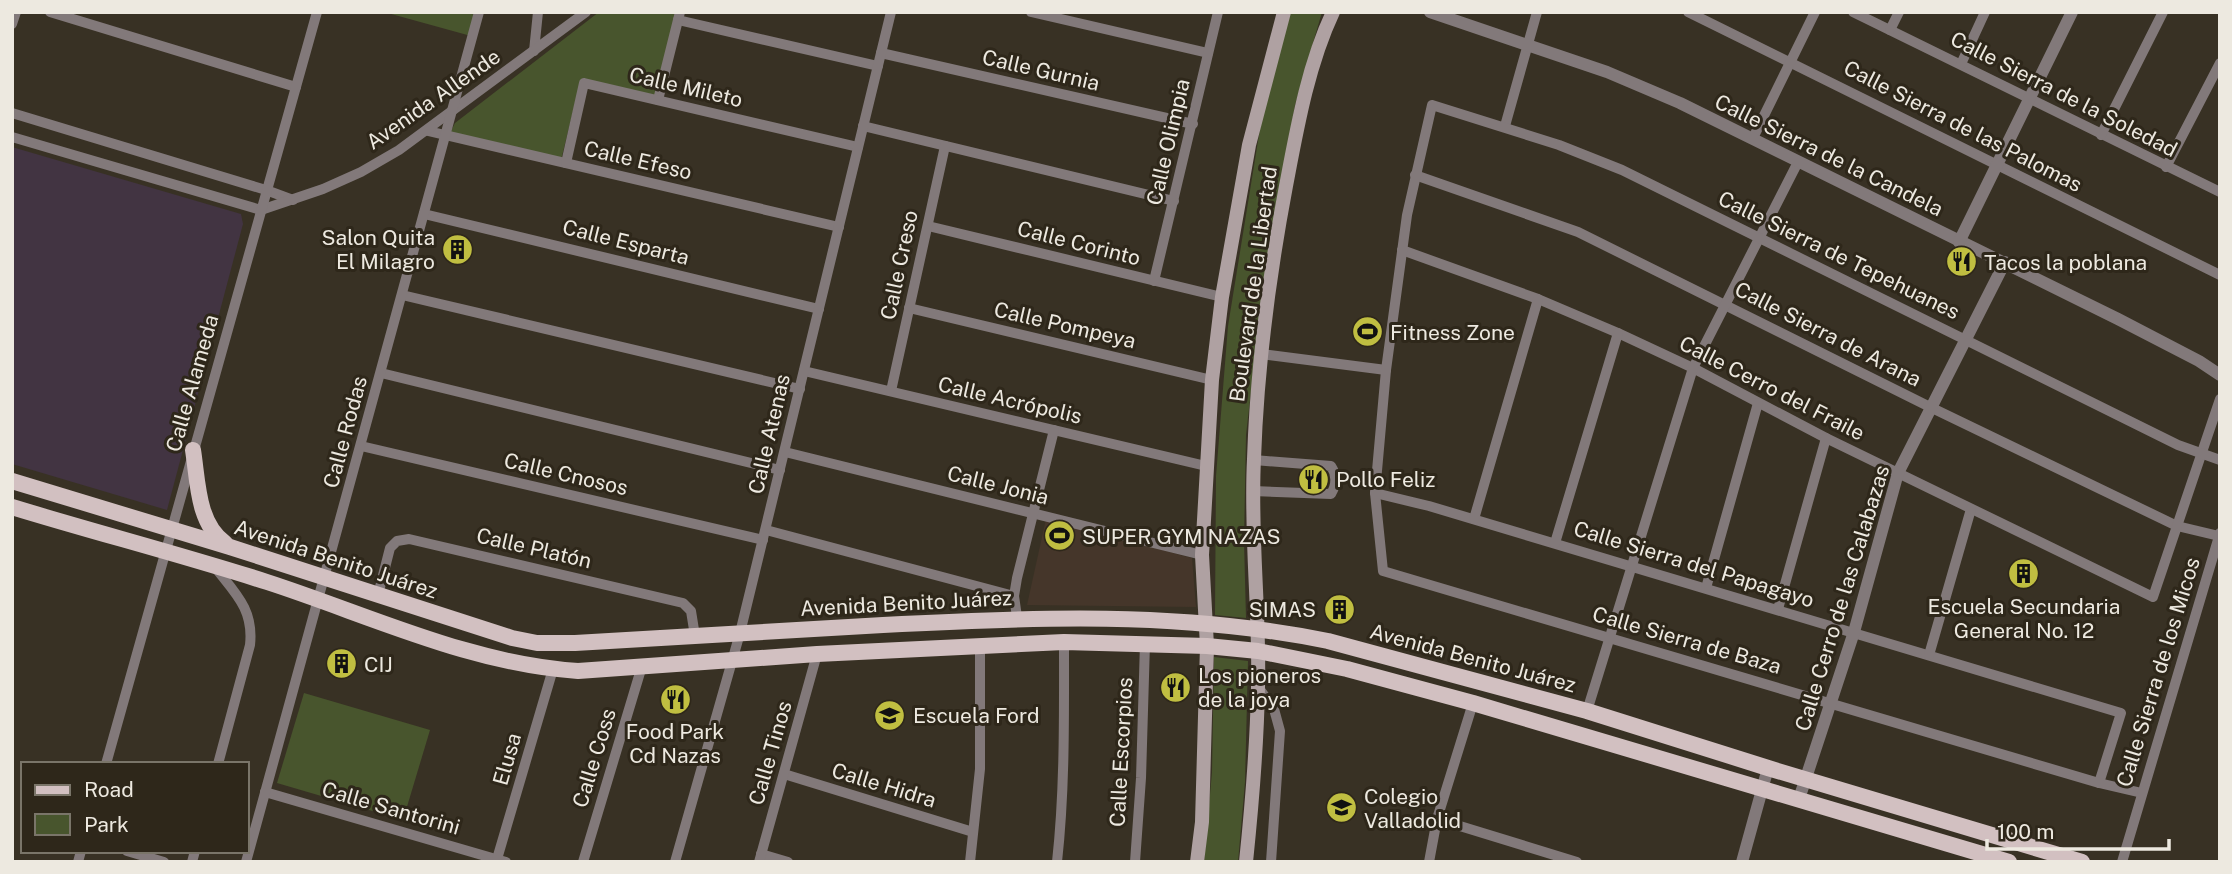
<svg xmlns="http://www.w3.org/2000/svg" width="2232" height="874" font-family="'Public Sans',sans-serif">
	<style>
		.commercial { fill: #45362a }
		.industrial { fill: #423442 }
		.green { fill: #48552d }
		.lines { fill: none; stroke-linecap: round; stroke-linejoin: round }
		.minor { stroke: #82797a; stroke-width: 10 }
		.tertiary { stroke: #82797a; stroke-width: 12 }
		.secondary { stroke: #afa1a2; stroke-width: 14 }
		.primary { stroke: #d2c0c1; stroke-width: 16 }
		.labels { text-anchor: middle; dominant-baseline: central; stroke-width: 6; stroke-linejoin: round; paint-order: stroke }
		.street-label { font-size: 21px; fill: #ede9e0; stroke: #2e271a }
		.poi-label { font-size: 21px; fill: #ede9e0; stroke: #2e271a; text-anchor: start }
	</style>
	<rect width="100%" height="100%" fill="#383124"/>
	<path class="commercial" d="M1046 519 1192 558 1196 607 1027 605Z"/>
	<path class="industrial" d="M12 147 241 214 243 224 167 510 12 464Z"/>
	<g class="green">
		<path d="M384 12H477L471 36Z"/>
		<path d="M599 12H677L660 103 579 87 561 160 450 133 455 123Z"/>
		<path d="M1291 12H1322L1295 105 1260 312 1246 435 1244 541 1246 618 1215 615 1216 476 1228 326 1265 98Z"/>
		<path d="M1214 657 1248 661 1245 782 1238 862H1204L1212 772Z"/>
		<path d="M304 693 430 730 403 820 277 783Z"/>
	</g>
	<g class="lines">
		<g class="minor">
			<path d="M50 12 296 87"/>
			<path d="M1031 12 1208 53"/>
			<path d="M1688 12 2220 275"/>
			<path d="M1853 12 2220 192"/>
			<path d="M678 20 878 66"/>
			<path d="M12 24 16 12"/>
			<path d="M1890 30 1899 12"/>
			<path d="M534 51 538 12"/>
			<path d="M881 53 1193 124"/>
			<path d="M1961 64 1985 12"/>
			<path d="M658 100 680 12"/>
			<path d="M12 113 266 190 293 200"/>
			<path d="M863 126 1174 201"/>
			<path d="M1505 126 1537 12"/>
			<path d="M428 131 839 227"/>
			<path d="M2101 135 2163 12"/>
			<path d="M12 137 261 210 323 189 361 172 399 150 586 12"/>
			<path d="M1753 138 1815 12"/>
			<path d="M566 163 584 83 858 147"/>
			<path d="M2166 167 2220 63"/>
			<path d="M1415 175 1578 232 1930 407 2177 526 2219 536"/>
			<path d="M424 214 819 309"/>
			<path d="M928 226 1222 297"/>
			<path d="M1402 250 1538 299 1618 333 1693 368 1826 438 2153 597 2220 399"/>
			<path d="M1154 281 1218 12"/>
			<path d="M402 295 800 389"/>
			<path d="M909 308 1212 380"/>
			<path d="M1261 354 1386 370"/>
			<path d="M804 371 1206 466"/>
			<path d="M381 373 780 470"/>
			<path d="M891 391 945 146"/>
			<path d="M361 446 763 540"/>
			<path d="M785 452 1202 555"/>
			<path d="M1253 491 1331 494C1337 484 1337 475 1331 466L1254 460"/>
			<path d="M1375 493 1429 506 2121 713 2099 783"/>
			<path d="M1474 519 1538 299"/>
			<path d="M766 530 1014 596"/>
			<path d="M1555 543 1618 333"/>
			<path d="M214 566C235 593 254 609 250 645L218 764"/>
			<path d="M1706 588 1758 403"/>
			<path d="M378 595 390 548 397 541 409 539 683 603 691 611 695 636"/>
			<path d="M1778 609 1826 438"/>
			<path d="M1017 617 1014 596 1017 578 1054 430"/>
			<path d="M1929 655 1971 509"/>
			<path d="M1258 687 1274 709 1280 731 1271 862"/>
			<path d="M1587 711 1693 368 1798 162"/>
			<path d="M106 764 317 12"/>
			<path d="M784 774 973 832"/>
			<path d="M265 792 506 862"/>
			<path d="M2142 793 2099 783 1383 571 1375 493 1386 370 1407 215 1432 105 1559 145 1622 170 2178 445 2220 460"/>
			<path d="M1437 819 1577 862"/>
			<path d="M127 851 164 862"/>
			<path d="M761 854 788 862"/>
			<path d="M497 859 553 669"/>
			<path d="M78 862 81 851"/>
			<path d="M192 862 195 851"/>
			<path d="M246 862 479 12"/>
			<path d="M583 862 642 666"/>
			<path d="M675 862 740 633 891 12"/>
			<path d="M759 862 817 654"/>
			<path d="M970 862 980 769V646"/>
			<path d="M1057 862C1065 789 1064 715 1064 642"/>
			<path d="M1135 862 1141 778 1145 643"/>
			<path d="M1429 862 1437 819 1473 703"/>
			<path d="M2122 862 2220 533"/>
		</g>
		<g class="tertiary">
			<path d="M1430 12 1607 72 1680 103 2118 319 2199 361 2220 375"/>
			<path d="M1959 242 2072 12"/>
			<path d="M1799 799 1854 632 1898 473 2005 262"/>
			<path d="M1742 862 1768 768"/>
		</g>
		<g class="secondary">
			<path d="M1197 862 1202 822 1207 646 1202 555 1212 380 1222 297 1249 145 1284 12"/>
			<path d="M1246 862C1252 804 1257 745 1258 687 1260 611 1250 536 1254 459 1257 368 1269 276 1286 186 1297 128 1308 65 1333 12"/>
		</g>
		<g class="primary">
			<path d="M193 450C198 481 197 523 225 543"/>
			<path d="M12 481 230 547 512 638 537 643H575C678 637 780 631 883 625 1032 617 1181 611 1328 641L1587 711 1768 768 2082 862"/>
			<path d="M12 507C97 533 183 555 267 582 369 615 470 664 578 671L817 654 1064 642 1207 646 1258 651 1347 669 1473 703 2009 862"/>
		</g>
	</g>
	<defs>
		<symbol id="building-disc" viewBox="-11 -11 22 22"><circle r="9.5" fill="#c0be41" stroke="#2e271a"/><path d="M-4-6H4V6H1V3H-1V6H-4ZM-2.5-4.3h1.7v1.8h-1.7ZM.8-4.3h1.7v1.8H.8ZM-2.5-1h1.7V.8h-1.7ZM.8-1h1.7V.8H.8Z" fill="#111"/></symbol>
		<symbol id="restaurant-disc" viewBox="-11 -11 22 22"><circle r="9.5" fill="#c0be41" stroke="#2e271a"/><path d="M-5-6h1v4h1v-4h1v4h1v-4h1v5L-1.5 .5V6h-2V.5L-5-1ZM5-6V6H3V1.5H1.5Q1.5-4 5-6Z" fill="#111"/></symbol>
		<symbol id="stadium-disc" viewBox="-11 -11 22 22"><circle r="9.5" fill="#c0be41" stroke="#2e271a"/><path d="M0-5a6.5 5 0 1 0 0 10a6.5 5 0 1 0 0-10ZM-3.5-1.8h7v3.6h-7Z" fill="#111"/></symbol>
		<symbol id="school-disc" viewBox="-11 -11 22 22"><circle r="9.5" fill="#c0be41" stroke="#2e271a"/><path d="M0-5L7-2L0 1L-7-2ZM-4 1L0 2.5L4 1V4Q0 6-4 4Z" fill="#111"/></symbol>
	</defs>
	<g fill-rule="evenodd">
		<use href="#building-disc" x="440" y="232" width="35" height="35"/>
		<use href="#restaurant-disc" x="1944" y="244" width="35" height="35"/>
		<use href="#stadium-disc" x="1350" y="314" width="35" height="35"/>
		<use href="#restaurant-disc" x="1296" y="462" width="35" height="35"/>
		<use href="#stadium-disc" x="1042" y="518" width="35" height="35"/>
		<use href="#building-disc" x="2006" y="556" width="35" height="35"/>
		<use href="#building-disc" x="1322" y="592" width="35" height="35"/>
		<use href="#building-disc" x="324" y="646" width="35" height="35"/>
		<use href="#restaurant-disc" x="1158" y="670" width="35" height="35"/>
		<use href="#restaurant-disc" x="658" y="682" width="35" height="35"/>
		<use href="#school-disc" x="872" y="698" width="35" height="35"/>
		<use href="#school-disc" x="1324" y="790" width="35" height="35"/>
	</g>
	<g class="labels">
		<g class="street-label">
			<text transform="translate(1041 70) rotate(13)">Calle Gurnia</text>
			<text transform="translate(686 87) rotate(13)">Calle Mileto</text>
			<text transform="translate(2064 94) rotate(27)">Calle Sierra de la Soledad</text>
			<text transform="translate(433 99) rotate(-35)">Avenida Allende</text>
			<text transform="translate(1963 126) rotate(27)">Calle Sierra de las Palomas</text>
			<text transform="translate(1168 142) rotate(-77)">Calle Olimpia</text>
			<text transform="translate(1829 155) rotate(26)">Calle Sierra de la Candela</text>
			<text transform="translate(638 160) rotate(13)">Calle Efeso</text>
			<text transform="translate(626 242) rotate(14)">Calle Esparta</text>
			<text transform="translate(1079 243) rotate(14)">Calle Corinto</text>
			<text transform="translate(1839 255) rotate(26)">Calle Sierra de Tepehuanes</text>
			<text transform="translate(899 265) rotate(-78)">Calle Creso</text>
			<text transform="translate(1253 284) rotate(-82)">Boulevard de la Libertad</text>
			<text transform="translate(1065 325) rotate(13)">Calle Pompeya</text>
			<text transform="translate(1828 334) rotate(27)">Calle Sierra de Arana</text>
			<text transform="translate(192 383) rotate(-74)">Calle Alameda</text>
			<text transform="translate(1772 388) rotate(27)">Calle Cerro del Fraile</text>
			<text transform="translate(1010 400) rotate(13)">Calle Acrópolis</text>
			<text transform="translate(345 432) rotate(-75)">Calle Rodas</text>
			<text transform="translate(769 434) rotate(-77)">Calle Atenas</text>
			<text transform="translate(566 474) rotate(13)">Calle Cnosos</text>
			<text transform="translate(998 485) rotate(14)">Calle Jonia</text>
			<text transform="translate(534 548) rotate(13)">Calle Platón</text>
			<text transform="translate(336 559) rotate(18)">Avenida Benito Juárez</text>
			<text transform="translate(1694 564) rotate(17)">Calle Sierra del Papagayo</text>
			<text transform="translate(1842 598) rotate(-73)">Calle Cerro de las Calabazas</text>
			<text transform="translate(906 603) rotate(-3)">Avenida Benito Juárez</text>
			<text transform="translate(1687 640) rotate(16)">Calle Sierra de Baza</text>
			<text transform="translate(1473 658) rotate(15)">Avenida Benito Juárez</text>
			<text transform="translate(2158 672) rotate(-73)">Calle Sierra de los Micos</text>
			<text transform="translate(1121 752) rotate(-87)">Calle Escorpios</text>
			<text transform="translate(770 753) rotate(-74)">Calle Tinos</text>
			<text transform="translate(594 758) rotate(-73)">Calle Coss</text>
			<text transform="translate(507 759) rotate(-74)">Elusa</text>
			<text transform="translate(884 785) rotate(17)">Calle Hidra</text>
			<text transform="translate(391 808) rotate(16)">Calle Santorini</text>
		</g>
		<g class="poi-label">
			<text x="435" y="237" text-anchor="end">Salon Quita<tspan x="435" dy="24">El Milagro</tspan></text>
			<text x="1984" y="262">Tacos la poblana</text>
			<text x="1390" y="332">Fitness Zone</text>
			<text x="1336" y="479">Pollo Feliz</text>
			<text x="1082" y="536">SUPER GYM NAZAS</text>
			<text x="2024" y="606" text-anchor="middle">Escuela Secundaria<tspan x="2024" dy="24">General No. 12</tspan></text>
			<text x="1316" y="609" text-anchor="end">SIMAS</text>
			<text x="364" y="664">CIJ</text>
			<text x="1198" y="675">Los pioneros<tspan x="1198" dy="24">de la joya</tspan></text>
			<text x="913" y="715">Escuela Ford</text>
			<text x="675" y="731" text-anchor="middle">Food Park<tspan x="675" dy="24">Cd Nazas</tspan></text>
			<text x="1364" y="796">Colegio<tspan x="1364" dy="24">Valladolid</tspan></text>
		</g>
	</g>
	<rect width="2232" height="874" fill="none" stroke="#ede9e0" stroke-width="28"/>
	<rect x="21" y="762" width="228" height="91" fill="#2e271a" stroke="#7a7569" stroke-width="2"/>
	<rect x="35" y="785" width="35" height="10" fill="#d2c0c1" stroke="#7a7569" stroke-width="2"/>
	<text x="84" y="797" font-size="21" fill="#ede9e0">Road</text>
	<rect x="35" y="814" width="35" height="21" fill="#48552d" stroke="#7a7569" stroke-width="2"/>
	<text x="84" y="832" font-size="21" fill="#ede9e0">Park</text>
	<path d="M1987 839v10h182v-10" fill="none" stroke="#ede9e0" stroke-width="3.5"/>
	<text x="1997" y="839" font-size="21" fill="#ede9e0" stroke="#2e271a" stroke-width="5" paint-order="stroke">100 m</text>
</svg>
